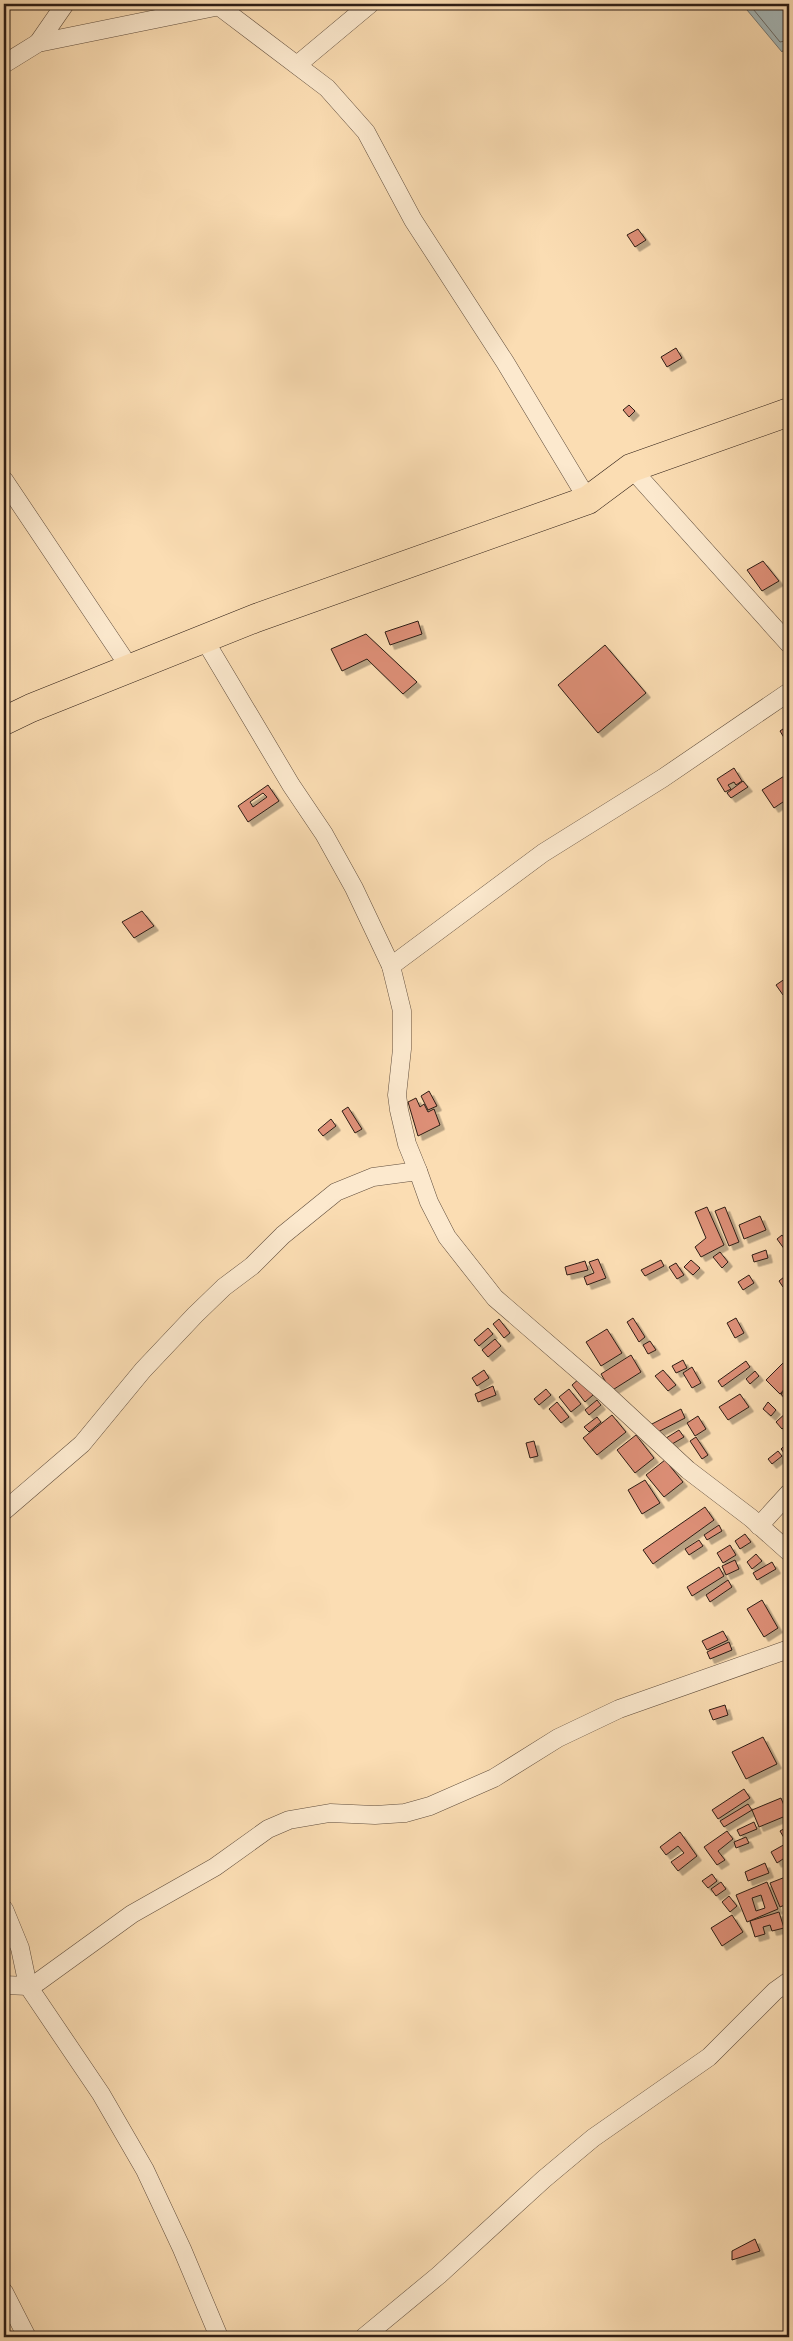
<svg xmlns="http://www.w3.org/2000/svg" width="793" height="2341" font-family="Vollkorn,serif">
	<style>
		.water { fill: #a5b8b9; stroke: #757a77 }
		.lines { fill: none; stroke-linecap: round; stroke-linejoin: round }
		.shore { stroke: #696a67; stroke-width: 1 }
		.building { fill: #dd8f77; stroke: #2d1d15; fill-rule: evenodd; filter: url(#shadow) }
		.minor-casing { stroke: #604d3c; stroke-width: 19 }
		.primary-casing { stroke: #2d1d15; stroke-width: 29 }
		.minor { stroke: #fce9ce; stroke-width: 18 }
		.primary { stroke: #fbddb3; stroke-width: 28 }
	</style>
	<defs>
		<filter id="shadow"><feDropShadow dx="4.5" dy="4.5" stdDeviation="0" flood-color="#0004"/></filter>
	</defs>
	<rect width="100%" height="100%" fill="#fbddb3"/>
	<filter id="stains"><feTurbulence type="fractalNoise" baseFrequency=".004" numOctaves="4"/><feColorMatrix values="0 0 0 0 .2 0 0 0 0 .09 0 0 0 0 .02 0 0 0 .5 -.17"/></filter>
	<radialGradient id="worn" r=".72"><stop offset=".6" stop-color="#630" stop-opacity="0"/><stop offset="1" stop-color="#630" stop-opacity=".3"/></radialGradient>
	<path class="water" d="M742 4H789V42L782 52Z"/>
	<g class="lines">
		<path class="shore" d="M749 4 780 42 789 40"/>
	</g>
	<g class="building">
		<path d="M638 229 646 240 635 247 627 235Z"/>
		<path d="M676 348 682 358 667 367 661 357Z"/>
		<path d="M629 405 635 411 629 417 623 410Z"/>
		<path d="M763 561 779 581 762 591 747 570Z"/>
		<path d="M418 621 422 634 390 645 385 632Z"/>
		<path d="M366 634 417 682 403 694 367 659 342 671 331 649Z"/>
		<path d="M605 645 646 693 598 733 558 685Z"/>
		<path d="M789 725V746L780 731Z"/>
		<path d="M734 768 742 781 736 785 734 782 728 785 731 789 725 792 717 779Z"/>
		<path d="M789 773V798L774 808 762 790Z"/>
		<path d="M743 781 748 787 731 798 727 793Z"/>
		<path d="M268 785 279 801 248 822 238 806ZM263 793 267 797 253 807 250 802Z"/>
		<path d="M142 911 154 926 134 938 122 922Z"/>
		<path d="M789 976V991L783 995 776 985Z"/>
		<path d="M429 1091 437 1106 428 1110 421 1096Z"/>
		<path d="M416 1098 420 1107 424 1104 428 1112 434 1109 440 1125 418 1136 408 1102Z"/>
		<path d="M348 1107 362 1129 355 1133 342 1111Z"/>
		<path d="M331 1119 336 1126 323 1136 318 1130Z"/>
		<path d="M707 1207 724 1245 701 1257 695 1247 706 1238 695 1212Z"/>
		<path d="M725 1207 739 1242 729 1246 715 1211Z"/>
		<path d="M760 1216 766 1230 744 1239 739 1225Z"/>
		<path d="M782 1235 789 1244V1247L785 1250 777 1239Z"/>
		<path d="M766 1250 768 1258 754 1262 752 1255Z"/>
		<path d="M720 1252 728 1262 722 1268 713 1257Z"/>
		<path d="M598 1259 606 1278 587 1285 584 1277 594 1273 589 1262Z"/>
		<path d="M661 1260 664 1266 645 1276 641 1270Z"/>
		<path d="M691 1260 700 1268 693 1275 684 1267Z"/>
		<path d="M585 1261 588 1270 567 1275 565 1267Z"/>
		<path d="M676 1263 684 1275 677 1279 669 1267Z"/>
		<path d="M789 1273V1283L783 1287 779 1281Z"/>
		<path d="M749 1275 754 1283 743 1290 738 1282Z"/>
		<path d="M633 1318 645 1337 639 1342 627 1322Z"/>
		<path d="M736 1318 744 1333 735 1338 727 1323Z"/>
		<path d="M499 1319 510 1333 504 1338 493 1324Z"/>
		<path d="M488 1328 493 1334 479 1346 474 1340Z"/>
		<path d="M607 1329 622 1353 601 1366 586 1342Z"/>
		<path d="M495 1339 501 1346 488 1357 482 1350Z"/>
		<path d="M650 1341 656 1350 648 1354 643 1345Z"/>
		<path d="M631 1355 641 1372 611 1391 601 1374Z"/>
		<path d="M683 1360 687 1368 676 1373 672 1366Z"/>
		<path d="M746 1361 750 1367 722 1387 718 1381Z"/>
		<path d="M784 1362 789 1367V1384L780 1394 766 1380Z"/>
		<path d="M692 1367 701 1383 692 1388 683 1373Z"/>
		<path d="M484 1370 489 1378 477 1386 472 1378Z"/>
		<path d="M663 1370 676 1385 668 1391 655 1376Z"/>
		<path d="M755 1371 759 1376 750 1384 746 1379Z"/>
		<path d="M580 1378 593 1395 585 1402 572 1385Z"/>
		<path d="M493 1386 496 1395 478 1402 475 1394Z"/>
		<path d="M789 1388V1404L781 1394Z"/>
		<path d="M546 1389 551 1395 539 1405 534 1399Z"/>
		<path d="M569 1389 581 1404 571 1412 559 1397Z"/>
		<path d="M740 1394 749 1407 728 1420 719 1407Z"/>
		<path d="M597 1400 601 1405 589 1415 585 1410Z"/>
		<path d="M557 1402 569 1417 561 1423 549 1409Z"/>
		<path d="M768 1402 776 1410 771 1416 763 1409Z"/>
		<path d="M681 1409 685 1418 654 1434 650 1425Z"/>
		<path d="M788 1411 789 1422 782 1429 776 1422Z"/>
		<path d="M612 1415 626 1432 597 1455 583 1438Z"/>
		<path d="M698 1416 706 1429 695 1436 687 1423Z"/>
		<path d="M597 1417 601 1422 589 1432 584 1427Z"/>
		<path d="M679 1430 684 1437 667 1447 663 1440Z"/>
		<path d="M636 1435 654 1458 635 1473 617 1450Z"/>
		<path d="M696 1437 708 1455 702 1459 690 1441Z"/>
		<path d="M534 1441 538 1456 530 1458 526 1443Z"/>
		<path d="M786 1444 789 1448V1459L781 1449Z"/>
		<path d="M778 1451 782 1456 772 1464 768 1459Z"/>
		<path d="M665 1460 683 1482 664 1497 646 1475Z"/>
		<path d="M645 1480 660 1503 642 1514 628 1490Z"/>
		<path d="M705 1507 714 1520 653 1564 643 1550Z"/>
		<path d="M719 1525 722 1531 707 1540 704 1535Z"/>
		<path d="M745 1534 751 1542 740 1549 735 1541Z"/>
		<path d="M699 1540 703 1546 689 1555 685 1549Z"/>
		<path d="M730 1545 736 1555 723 1563 717 1553Z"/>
		<path d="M756 1554 762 1561 752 1569 747 1562Z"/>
		<path d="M735 1560 739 1569 726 1575 722 1566Z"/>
		<path d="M772 1562 776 1569 757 1580 753 1573Z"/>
		<path d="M719 1567 724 1576 692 1596 687 1587Z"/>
		<path d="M728 1580 732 1587 710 1602 706 1595Z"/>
		<path d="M762 1600 778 1628 764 1637 747 1609Z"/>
		<path d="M723 1631 728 1640 707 1650 702 1641Z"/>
		<path d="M729 1642 732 1650 710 1659 707 1652Z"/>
		<path d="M725 1705 728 1715 713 1720 709 1710Z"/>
		<path d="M763 1737 777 1764 746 1779 732 1752Z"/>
		<path d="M744 1789 750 1798 718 1819 712 1810Z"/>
		<path d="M781 1798 788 1815 759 1827 752 1810Z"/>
		<path d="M748 1804 752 1810 724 1827 720 1821Z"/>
		<path d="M754 1822 757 1829 740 1836 737 1830Z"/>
		<path d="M789 1826V1855L777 1863 771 1852 787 1843 780 1831Z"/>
		<path d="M727 1831 733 1839 718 1851 725 1860 717 1865 704 1847Z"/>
		<path d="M680 1832 697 1856 678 1871 671 1862 684 1853 678 1846 666 1855 660 1847Z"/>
		<path d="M746 1837 749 1843 736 1848 734 1842Z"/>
		<path d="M765 1863 769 1873 748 1881 745 1872Z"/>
		<path d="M712 1874 717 1881 708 1888 702 1881Z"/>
		<path d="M788 1876 789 1903 780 1907 770 1883Z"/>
		<path d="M721 1882 726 1889 716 1896 711 1889Z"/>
		<path d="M767 1882 778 1909 747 1922 736 1895ZM761 1895 765 1908 756 1911 752 1898Z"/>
		<path d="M729 1896 737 1906 730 1912 722 1902Z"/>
		<path d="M779 1912 784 1928 772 1931 770 1925 763 1927 765 1934 755 1937 750 1921Z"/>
		<path d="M732 1915 743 1932 722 1946 711 1928Z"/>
		<path d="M755 2239 760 2251 732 2260V2251Z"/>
	</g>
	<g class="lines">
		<defs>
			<g id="minor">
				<path d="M216 4 327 88 366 132 413 220 505 362 588 500"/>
				<path d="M38 43 65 4"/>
				<path d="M4 64 38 43 220 6"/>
				<path d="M297 65 370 4"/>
				<path d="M631 468 789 644"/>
				<path d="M4 480 130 668"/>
				<path d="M204 639 291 785 324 834 354 888 391 966 402 1011V1049L397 1095 399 1110 407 1144 418 1171 429 1202 447 1237 495 1298 606 1394 688 1470 751 1518 789 1552"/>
				<path d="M391 966 543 853 663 778 789 692"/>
				<path d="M4 1511 82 1444 143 1370 195 1315 224 1287 252 1266 283 1235 336 1192 373 1177 418 1171"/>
				<path d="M759 1526 789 1493"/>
				<path d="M4 1909 20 1948 28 1986 101 2094 145 2170 182 2249 219 2337"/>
				<path d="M4 1985 28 1986 38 1982 132 1914 215 1867 268 1829 289 1820 330 1813 375 1815 405 1813 430 1806 494 1778 558 1738 619 1709 789 1649"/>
				<path d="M4 2292 27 2337"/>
				<path d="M364 2337 439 2275 544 2179 593 2138 709 2057 775 1991 789 1981"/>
			</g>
			<path id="primary" d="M4 721 31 708 256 618 588 500 631 468 789 412"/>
		</defs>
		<use href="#minor" class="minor-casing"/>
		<use href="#primary" class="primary-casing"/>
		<use href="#minor" class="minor"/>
		<use href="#primary" class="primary"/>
	</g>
	<rect width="793" height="2341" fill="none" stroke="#fbddb3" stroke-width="20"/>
	<rect x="5" y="5" width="783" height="2331" fill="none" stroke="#2d1d15" stroke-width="2.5"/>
	<rect x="10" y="10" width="773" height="2321" fill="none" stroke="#2d1d15"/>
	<rect width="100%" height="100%" filter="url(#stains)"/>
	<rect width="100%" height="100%" fill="url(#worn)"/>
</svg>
